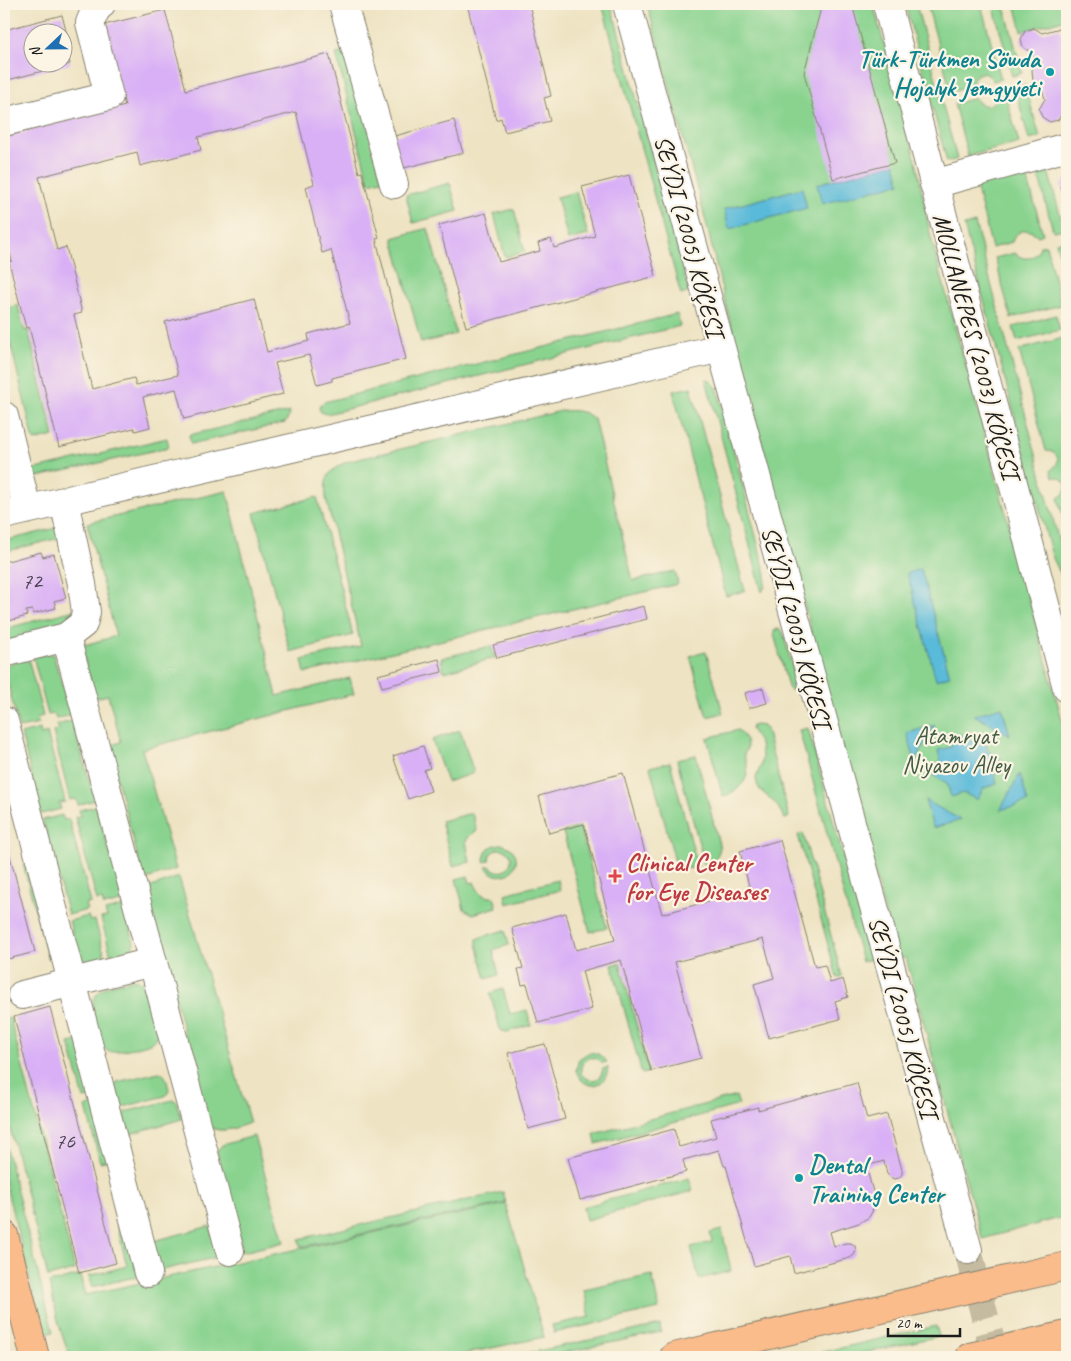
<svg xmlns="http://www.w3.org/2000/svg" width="1071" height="1361" viewBox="0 0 1071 1361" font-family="Caveat,sans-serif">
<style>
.green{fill:#89d38f;stroke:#527856}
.water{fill:#5abad9;stroke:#3b6b7a}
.building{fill:#d9b0f6;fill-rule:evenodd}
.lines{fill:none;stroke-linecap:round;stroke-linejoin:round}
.minor-tunnel{stroke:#c4bba1;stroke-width:28;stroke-dasharray:28 14;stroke-linecap:butt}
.minor-casing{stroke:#85806f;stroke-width:30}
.major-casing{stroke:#85806f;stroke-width:30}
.minor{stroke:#fff;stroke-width:28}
.major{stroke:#fabc8b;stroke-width:28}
.culture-dot{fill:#0f9aa8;stroke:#fcf5e5;stroke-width:2}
.health-dot{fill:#e0444e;stroke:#fcf5e5;stroke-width:2}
.labels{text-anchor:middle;stroke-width:4.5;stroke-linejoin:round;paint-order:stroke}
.number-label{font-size:22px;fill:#4b4152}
.culture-label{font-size:25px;font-weight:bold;fill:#0d838f;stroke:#fcf5e5;text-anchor:end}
.street-label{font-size:25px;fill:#1c1c1c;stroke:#fcf5e5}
.park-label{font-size:25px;fill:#425c44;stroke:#fcf5e5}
.health-label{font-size:25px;font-weight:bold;fill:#be3a42;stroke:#fcf5e5;text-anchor:start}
</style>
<rect width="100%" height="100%" fill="#fcf5e5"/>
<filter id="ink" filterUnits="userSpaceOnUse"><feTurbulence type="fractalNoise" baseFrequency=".02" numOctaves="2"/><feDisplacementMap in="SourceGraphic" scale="10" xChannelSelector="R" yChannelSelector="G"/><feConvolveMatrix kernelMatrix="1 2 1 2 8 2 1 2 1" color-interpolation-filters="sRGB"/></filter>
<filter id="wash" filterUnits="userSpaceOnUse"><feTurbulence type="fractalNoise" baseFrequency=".0096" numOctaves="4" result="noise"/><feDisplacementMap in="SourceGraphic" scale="20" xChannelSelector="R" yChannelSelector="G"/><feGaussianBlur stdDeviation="1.12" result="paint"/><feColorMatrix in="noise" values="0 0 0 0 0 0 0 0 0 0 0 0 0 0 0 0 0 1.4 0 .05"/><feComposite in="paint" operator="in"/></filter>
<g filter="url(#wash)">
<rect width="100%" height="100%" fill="#eee3c2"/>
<path class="green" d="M602,4H611L689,292L681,295Z
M647,4H873L916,161L931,238L1067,738V1216L982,1239L906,958L897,959L723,294L705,218Z
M905,4H916L957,159L947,162Z
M927,4H981L1001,79L993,81C986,68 972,72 972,86L951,92Z
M993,4H1004L1022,73L1012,76Z
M1015,4H1067V19L1022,31Z
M349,51L382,180L369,183L336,54Z
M1025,85L1040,137L1029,140L1015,88Z
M1004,90L1019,143L968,156L954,104L975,98C983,110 996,107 996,93Z
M1047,167L1064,229L1053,231L1037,170Z
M1026,173L1043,234L1038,236C1028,226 1016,230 1012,242L992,248L976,186Z
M450,183L458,211L413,223L406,195Z
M576,192L588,235L568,240L557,197Z
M514,209L525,252L505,257L494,214Z
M975,223L1062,553L1067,565V588L1052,556L964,226Z
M428,228L456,334L421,343L393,238Z
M1067,239V286L1056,242Z
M1046,245L1061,305L1011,318L995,258L1015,253C1024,262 1037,259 1040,246Z
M18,305L24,330H28L54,436L34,441L4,317V309Z
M677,314L680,326L327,414L322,413L319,409L320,405L324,402Z
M1056,315L1060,330L1017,341L1013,327Z
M1067,337V531L1058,498C1071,491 1068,477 1053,477L1051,470C1062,463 1059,451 1046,451L1019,350Z
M706,379C712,380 715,386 718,390L766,575L765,587L762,592Z
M691,387L745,591L726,596L673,391Z
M561,411C573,410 585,410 594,419L633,581L675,571L678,584L305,673L302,660L361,646L326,498C324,477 328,471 346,462Z
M289,412L288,418L285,423L191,444L189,435Z
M167,438L169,447L34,478L32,470Z
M227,491L277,696L350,678L354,694L142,749L176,869L144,880L108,746L121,742L108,695L95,698L81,646L116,636L87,523Z
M317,497L353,635L290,652L254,513Z
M57,528L59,538L4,552V541Z
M74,610L77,623L4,642V629Z
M777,629H780L783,632L797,685V688L794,690H790L788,687L774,634V631Z
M491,646L495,658L444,672L441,658Z
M706,652L723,713L707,717L690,656Z
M53,654L71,715L56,719L54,714L48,715L33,656Z
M28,658L43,716L37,718L39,724L19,728L4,669L5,666Z
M72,721L95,800L78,805L76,799L70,800L53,732L59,730L57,725Z
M756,725L763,726L766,729L789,817L786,819L784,818L780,810L775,803L760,790L757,784L756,778L761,765L762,756L760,744L751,729L752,726Z
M808,728L871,959L862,962L799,730Z
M40,729L41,735L47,733L65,802L59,803L61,809L41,814L21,734Z
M460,730L474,773L447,782L432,740Z
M738,730C743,735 747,740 747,747C747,750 745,752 744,754C744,758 747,762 747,766C750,782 736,791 723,797L707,738Z
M696,755L720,848C718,856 714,863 705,866L677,760Z
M670,762L698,867C688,870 682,868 675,861L650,767Z
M96,806L124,901L104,906L102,900L97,901L75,817L81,816L79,810Z
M472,813L477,831L470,835L466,841L470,862L453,866L441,821Z
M62,815L64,820L69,819L91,903L85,904L87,910L68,915L43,820Z
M580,827L607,928L590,932L563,832Z
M803,833L842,976L837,978L798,835Z
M501,844C517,848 521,861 510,873C500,878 492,876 486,867L490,866C507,885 524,848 497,849L490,854L489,861L484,862C484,851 490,845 501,844Z
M32,862L57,956L48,958L23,864Z
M468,876L470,883L474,882C478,892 483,898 494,897L497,907L473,914L464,909L456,879Z
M179,877L250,1123C237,1127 221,1135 209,1126L146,889Z
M558,880L560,890L507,904L505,894Z
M125,906L134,943C131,955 123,957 112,959L101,918L107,917L105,911Z
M88,916L90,921L95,920L106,961C98,962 88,967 80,961L69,921Z
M505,930L509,945L493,950L499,975L486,979L477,944V939L481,937Z
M620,963L649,1072L642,1074L612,965Z
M136,979L142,982L147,987L158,1032C157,1036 155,1039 152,1042C145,1046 117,1052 109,1052L102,1047L92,1008C95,983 116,984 136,979Z
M503,989L510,1014L527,1010L531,1025L507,1032L502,1031L500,1029L490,993Z
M10,1018L75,1270L48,1277L4,1105V1019Z
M78,1041L93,1097L84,1099L69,1043Z
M588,1053C597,1052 602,1055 607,1062L602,1063C592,1052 579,1059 581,1074C590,1083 601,1082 603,1069L608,1067C607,1090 582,1091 576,1070L579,1059Z
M159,1072C167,1074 167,1082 169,1090L165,1096L123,1107L117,1103L113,1087L117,1082Z
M736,1096L739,1105L596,1144L594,1134Z
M173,1100L176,1101L182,1119L130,1134L126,1131L123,1114L125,1112Z
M95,1104L109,1160L100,1162L86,1107Z
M254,1136L284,1242L243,1252L217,1152L222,1145Z
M4,1140L53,1332L44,1334L4,1179Z
M689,1178L693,1191L586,1220L583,1207Z
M503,1192L506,1203L301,1247L299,1239Z
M506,1204L544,1337L449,1357H72C60,1339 55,1305 49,1283L80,1275L85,1295Z
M125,1224L139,1276L92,1287L89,1276L127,1266L117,1226Z
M210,1226L218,1257L158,1271L150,1242Z
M722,1230L731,1271L699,1279L691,1247L712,1242L710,1233Z
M652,1275L659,1309L554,1333L552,1325L590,1317L584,1290Z
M660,1325L661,1332L544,1357H510Z
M936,1326L939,1336L847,1357H801Z"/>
<path class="water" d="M895,163L900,183L822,204L817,184Z
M802,188L807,208L729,229L724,209Z
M921,569L950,676L936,680L907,573Z
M1002,707L1010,735L974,715Z
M935,725L915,761L907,733Z
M959,734L971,741L984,738L988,751L1001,758L994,771L997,784L984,788L977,800L964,793L951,797L947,783L934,776L941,764L938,750L951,747Z
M1020,774L1028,802L1000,810Z
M925,800L961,820L933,828Z"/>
<g id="blocks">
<path class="building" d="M467,4H529L551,96L544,98L550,121L505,132L501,118L496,120Z
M822,4H852L895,163L833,179L804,73Z
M165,10L186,90L329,54L359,173L362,172L379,238L376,239L406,359L332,378V381L317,385L309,355L275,363L283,394L184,419L176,389L143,397L150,427L135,431L134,428L59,447L29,327L26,328L9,262L12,261L4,229V137L125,106L104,25ZM296,112L314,184L306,187L322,253L331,250L350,323L308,334L309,341L267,352L254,299L165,322L178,375L136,385L134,378L92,389L74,315L82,313L66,247L57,250L39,177L137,152L140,166L201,150L198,137Z
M62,15L70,47L66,48L70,64L4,81V30ZM32,32H62V62H32Z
M1034,28L1042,33L1060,28L1067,55V110L1063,112L1058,120L1050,122L1042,117L1039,109L1045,99L1042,89L1040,88L1033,80L1032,70L1035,62L1032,53L1023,47L1021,39L1025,31Z
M454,120L463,153L400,169L391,137Z
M629,175L656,276L466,327L439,225L486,213L499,262L540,251L538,243L551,239L554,248L595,236L582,187Z
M1067,177V198L1064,195L1061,186Z
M41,552L43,557L54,554L66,598L54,601L56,608L33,614L32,610L26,611L27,616L5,622L4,617V562Z
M644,606L647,619L497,658L493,645Z
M439,659L442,672L382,687L378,675Z
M763,688L767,703L749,708L745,693Z
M423,746L430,768L424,770L431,791L408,799L393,756Z
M623,773L662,914L750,890L740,851L780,840L815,967L825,965L830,983L843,979L848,997L835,1001L840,1019L769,1038L754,984L774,978L763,939L675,962L701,1058L651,1071L621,960L582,971L592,1009L538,1023L527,984L522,985L518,969L523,968L512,928L566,913L576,950L615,940L584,824L549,833L539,796Z
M4,833L35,952L4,960Z
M50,1007L116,1263L79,1273L14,1017Z
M545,1044L565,1119L528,1129L508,1053Z
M857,1083L867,1119L887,1114L902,1170V1174L899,1178L894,1179L890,1177L887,1174L884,1161L866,1166L875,1199L872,1212L869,1217L859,1223L830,1232L834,1246L846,1243H851L855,1246L856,1251L854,1255L850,1258L794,1273L790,1256L754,1266L726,1166H724L719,1150L683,1160L686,1172L580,1200L568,1158L674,1129L679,1147L716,1137L711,1119L758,1107V1110Z"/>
</g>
</g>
<g filter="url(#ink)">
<use href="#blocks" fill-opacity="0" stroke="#85806f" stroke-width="1"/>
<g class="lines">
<path class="minor-tunnel" d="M968,1250L995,1357"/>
<defs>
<path id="minor" d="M343,4L394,184
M627,4L968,1250
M887,4L1067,688
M4,122L109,96L90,23L95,11L101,4
M934,184L1067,147
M4,416L27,509
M64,501L82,584L86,612L83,624L66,637L230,1251
M4,515L721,348
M4,653L66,637
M4,721L148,1273
M22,995L152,962"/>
<path id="major" d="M4,1235L35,1357
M674,1357L1067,1266
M970,1357L1067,1335"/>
</defs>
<use href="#minor" class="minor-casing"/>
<use href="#major" class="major-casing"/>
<use href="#minor" class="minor"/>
<use href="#major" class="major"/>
</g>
</g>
<g class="culture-dot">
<circle cx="1050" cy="72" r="5"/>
<circle cx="799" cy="1178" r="5"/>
</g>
<path class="health-dot" d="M612.5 868.5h5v5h5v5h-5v5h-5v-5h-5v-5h5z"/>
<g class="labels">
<g class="number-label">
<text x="32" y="588">72</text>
<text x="65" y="1148">76</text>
</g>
<g class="culture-label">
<text x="1040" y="67">Türk-Türkmen Söwda<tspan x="1040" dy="29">Hojalyk Jemgyýeti</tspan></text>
<text x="809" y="1173" text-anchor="start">Dental<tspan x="809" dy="29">Training Center</tspan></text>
</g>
<g class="street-label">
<text transform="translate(690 236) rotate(75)" y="9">SEÝDI (2005) KÖÇESI</text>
<text transform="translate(977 346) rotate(75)" y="9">MOLLANEPES (2003) KÖÇESI</text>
<text transform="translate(797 627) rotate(75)" y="9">SEÝDI (2005) KÖÇESI</text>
<text transform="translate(904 1017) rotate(75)" y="9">SEÝDI (2005) KÖÇESI</text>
</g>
<g class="park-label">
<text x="956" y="744">Atamryat<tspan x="956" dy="29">Niyazov Alley</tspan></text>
</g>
<g class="health-label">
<text x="626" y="871">Clinical Center<tspan x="626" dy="29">for Eye Diseases</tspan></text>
</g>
</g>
<rect width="1071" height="1361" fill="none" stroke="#fcf5e5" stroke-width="20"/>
<g transform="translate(48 48) rotate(248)"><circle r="24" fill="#fcf5e5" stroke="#a29e95"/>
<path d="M0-4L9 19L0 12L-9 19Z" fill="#1f6fb2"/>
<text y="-8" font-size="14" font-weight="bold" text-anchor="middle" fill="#1c1c1c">N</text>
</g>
<path d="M888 1328v8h72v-8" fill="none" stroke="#1c1c1c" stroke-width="2.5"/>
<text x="896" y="1328" font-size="15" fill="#1c1c1c" stroke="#fcf5e5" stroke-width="4" paint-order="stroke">20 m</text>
</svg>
